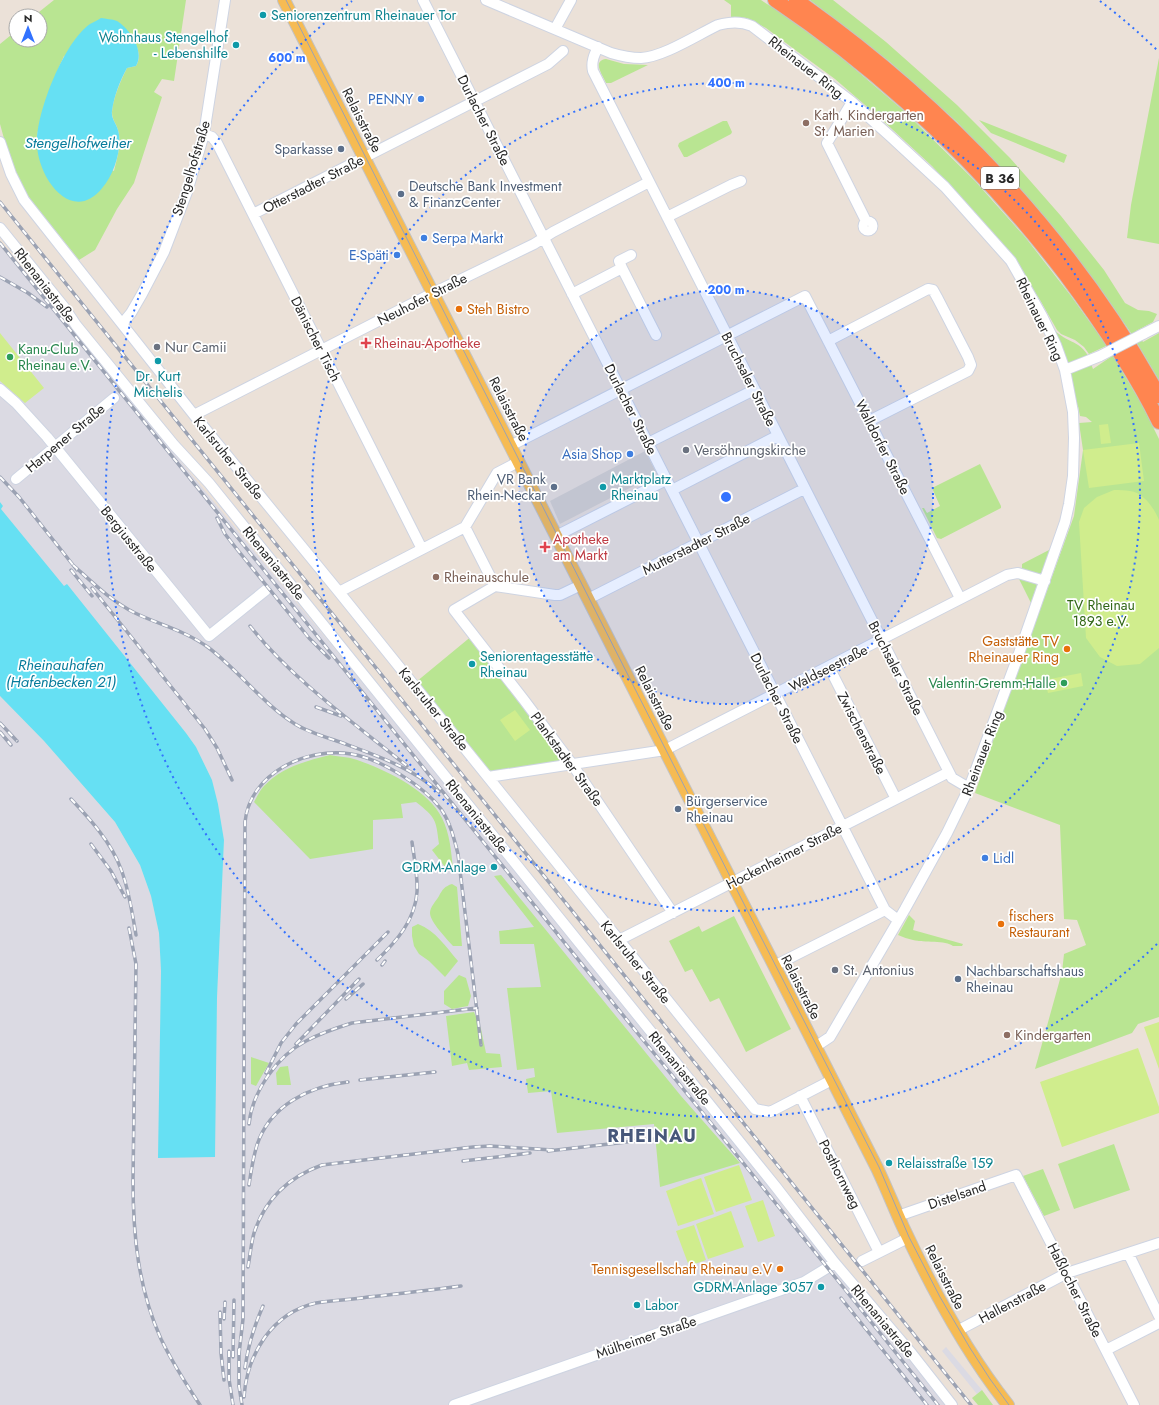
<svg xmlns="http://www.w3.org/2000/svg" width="1159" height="1405" viewBox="0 0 1159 1405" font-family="Jost,sans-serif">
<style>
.industrial{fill:#dbdae3}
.green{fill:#b9e592;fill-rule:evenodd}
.pitch{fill:#d0ed8d}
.plaza{fill:#d7d1cb}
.water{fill:#66e0f3}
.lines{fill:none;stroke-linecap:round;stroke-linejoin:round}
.minor-casing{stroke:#ced4e2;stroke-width:12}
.major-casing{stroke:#c3c3c3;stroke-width:14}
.highway-casing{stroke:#c3c3c3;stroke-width:16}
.minor{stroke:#fff;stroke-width:10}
.major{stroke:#f6bb53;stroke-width:12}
.highway{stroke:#ff8550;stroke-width:14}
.tram{stroke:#9ba2b3;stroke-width:1}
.rail-casing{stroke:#9ba2b3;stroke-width:3.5}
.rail{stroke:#fff;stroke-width:2;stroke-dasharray:6;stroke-linecap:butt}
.minor-bridge-casing{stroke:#ced4e2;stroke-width:12;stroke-linecap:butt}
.minor-bridge{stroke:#fff;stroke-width:10}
.ring{fill:none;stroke:#3272ff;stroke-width:2;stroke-dasharray:2 4}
.culture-dot{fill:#0f9aa8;stroke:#fff;stroke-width:1.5}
.shop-dot{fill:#3f7fe0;stroke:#fff;stroke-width:1.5}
.education-dot{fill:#8d6e63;stroke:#fff;stroke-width:1.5}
.service-dot{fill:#5c6f8a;stroke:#fff;stroke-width:1.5}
.food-dot{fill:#e8710a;stroke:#fff;stroke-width:1.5}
.health-dot{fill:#e0444e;stroke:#fff;stroke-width:1.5}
.worship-dot{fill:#6b7280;stroke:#fff;stroke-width:1.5}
.leisure-dot{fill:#2e9e5b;stroke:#fff;stroke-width:1.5}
.labels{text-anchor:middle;stroke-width:3.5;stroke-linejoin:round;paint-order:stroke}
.shield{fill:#fff;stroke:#686868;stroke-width:1}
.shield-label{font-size:13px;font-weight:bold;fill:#282828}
.culture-label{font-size:14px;fill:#0d838f;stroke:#fff;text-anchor:start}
.street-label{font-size:14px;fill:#282828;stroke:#fff}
.shop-label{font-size:14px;fill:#366cbe;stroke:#fff;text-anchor:end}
.education-label{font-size:14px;fill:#785e54;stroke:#fff;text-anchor:start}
.service-label{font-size:14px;fill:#4e5e75;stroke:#fff;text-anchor:start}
.food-label{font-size:14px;fill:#c56008;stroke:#fff;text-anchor:start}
.health-label{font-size:14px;fill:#be3a42;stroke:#fff;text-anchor:start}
.worship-label{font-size:14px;fill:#5b616d;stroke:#fff;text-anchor:start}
.leisure-label{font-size:14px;fill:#27864d;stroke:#fff;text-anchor:start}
.park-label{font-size:14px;fill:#316716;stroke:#fff}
.water-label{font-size:15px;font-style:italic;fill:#087c9c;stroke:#fff}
.district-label{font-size:18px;font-weight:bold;letter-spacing:1px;fill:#47577a;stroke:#fff}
.centre{fill:#3272ff;stroke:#fff;stroke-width:2}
.ring-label{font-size:12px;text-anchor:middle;font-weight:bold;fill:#3272ff;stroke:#fff;stroke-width:3.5;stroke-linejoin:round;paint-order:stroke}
</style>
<rect width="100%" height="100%" fill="#ebe1d8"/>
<path class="industrial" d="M0,246L81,340L447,786L763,1177L789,1215L837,1271L946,1405H0V696L44,741L115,822L140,865L151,896L159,933L161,971L159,1158L217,998L224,840L218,804L212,780L196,747L186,733L67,585L64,587L1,509L3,506L0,502Z
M946,1347L982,1390L977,1394L942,1351Z"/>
<path class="green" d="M54,0H186L174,81L162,79L154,92L162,97L134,183L117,209L95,250L79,260L27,195L15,172L8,153L0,124V44L16,31V40H40V16H34ZM133,38C137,47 142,56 136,66L127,68C121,80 113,98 112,112C112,120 116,123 118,130C122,143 117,158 114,171L36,140C42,110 51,84 64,56Z
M724,0H761L790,19L836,53L904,111L975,181L1025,237L1071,296L1107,346L1141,403L1159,439V1017L1138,1024L1132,1033L1035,1069L1062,972L1064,954L1086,945L1077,920L1064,919L1060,825L975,793L1005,706L1074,516L1083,450L1079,423L1092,422L1086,417L1080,416L1078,406L1074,402L1070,373L1091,364L1093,369L1112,356L1106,346L1089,354L1084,347L1075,340L1061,334L1057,330L1040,300L1015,262L979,217L932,166L880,118L835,79L798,52L766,28L747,18L731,17V5Z
M810,0H833L886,42L957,105L1010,158L1061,216L1104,270L1125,303L1138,310L1149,311L1157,314L1153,322L1136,331L1143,342L1159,333V380L1131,333L1100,288L1037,208L957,122L890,62Z
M1159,58V244L1127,238L1131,205Z
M606,59L624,64L648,65L611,83H606C602,74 592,61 606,59Z
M979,120L1067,155L1064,163L991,133Z
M723,121H727L732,132L731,134L687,157H684L678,146L679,143Z
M1048,318C1051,324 1054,331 1059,334C1072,344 1079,341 1089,357L1069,364L1066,362Z
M980,464L1001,506V508L941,539L937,538L922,508H924L927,513L940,506L932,488Z
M1049,550V552L1042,573L1039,574L1022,570V564Z
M1018,577L1033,581L1037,585L1031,603Z
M473,635L572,764L490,774L416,682Z
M330,755C340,757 351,757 360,761C388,771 429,791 442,818C450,834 451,851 453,869L445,867L432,850L439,844C436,819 436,818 416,802L401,804L403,818L373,820V849L310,859L254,802C257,797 260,790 264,786C282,767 306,761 330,755Z
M501,875L681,1096L740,1163L660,1187L654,1124L557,1133L551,1091L528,1093L526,1079L535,1077L534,1068L517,1070L507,988L541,987L534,944H500L499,931L534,927L494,876Z
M452,884L457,887L462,946H453C447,939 430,922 430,913C430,907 436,901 439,896C442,890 445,886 452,884Z
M909,915L915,921L913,930L963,944L962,946H953C946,940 924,943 913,940C908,939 903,937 898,935Z
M734,916L791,1029L746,1052L719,998L710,1002L692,969L685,972L669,941L699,926L702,932Z
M418,924C436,931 446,947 458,961L445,977L429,961L419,954L414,946L412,936V927Z
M459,975L466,978L471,996L468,1006L452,1009L444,1004V991Z
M474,1012L481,1029L486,1053L500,1054L502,1067L469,1070L467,1063L452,1066L446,1016Z
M251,1057L269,1063L256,1086L251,1084Z
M288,1066L291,1085H277L276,1073L280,1067Z
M1114,1144L1130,1190L1074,1209L1058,1164Z
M1043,1169L1060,1210L1044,1216L1023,1176Z
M982,1390L993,1405H978L972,1398Z"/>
<path class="pitch" d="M0,333L44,388L25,403L0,381Z
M1108,424L1111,443L1101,444L1099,425Z
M1139,443L1144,481L1089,488L1083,450Z
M1114,490C1119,490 1125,490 1130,491C1144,493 1154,508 1159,520V648L1140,664L1117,666L1100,657L1086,638L1079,522L1084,508L1097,497Z
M1081,673L1083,686L1048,693L1045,680Z
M515,710L530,730L515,741L500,720Z
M1159,1022V1069L1144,1027Z
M1138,1048L1159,1107V1113L1062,1147L1040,1082Z
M739,1165L752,1200L716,1212L704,1177Z
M701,1178L714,1214L678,1226L666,1191Z
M763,1200L775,1236L758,1242L745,1206Z
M731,1211L744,1247L708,1259L696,1224Z
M694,1225L706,1260L689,1266L676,1231Z"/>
<path class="plaza" d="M645,451L657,474L560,524L550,501Z"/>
<path class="water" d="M101,18C106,19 112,19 117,21C130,29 145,51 136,66L127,68C120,81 114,96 112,111C111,119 116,123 118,130C123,147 114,174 103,187C71,228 35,174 37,140C38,109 64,42 90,24C94,22 98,20 101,18Z
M0,502L3,506L1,509L64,586L67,584L186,733L196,747L212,780L218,804L224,840L217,998L215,1157L158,1158L161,971L159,933L151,896L140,865L115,822L44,741L0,696Z"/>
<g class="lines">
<defs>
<path id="minor" d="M423,0L885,910L898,920
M486,0L611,53C621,56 630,58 641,58C663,57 697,35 718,25C730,22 740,21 752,26L852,102L891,137L945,187L1011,261L1042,316L1056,345L1065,370L1073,412L1074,438L1073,476L1069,504L1065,522L1017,659L969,788L947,833L905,909L830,1037L815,1047
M555,29L571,0
M598,47C594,55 591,62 593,71L952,778L969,788
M852,102L827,143L866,221
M204,134L212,137L217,143L422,549
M0,142L11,174L24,200L194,415L339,592L755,1109L770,1112L832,1080
M253,214L548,64L563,51
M667,217L731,185L741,181
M863.5 226a4.5 4.5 0 1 1 9 0a4.5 4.5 0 1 1-9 0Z
M0,228L64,307L76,325L151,417L174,445L209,483L776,1187L834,1262L912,1354L952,1405
M622,268L656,335
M572,294L622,268L619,261L631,255
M122,324L131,313L142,294L164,252L187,192L204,134L225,0
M1143,334L1159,326
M828,341L928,289L933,290L938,299L968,357L971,365L968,371L869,421
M1065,370L1100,356
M0,389L16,403L47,437L209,636L266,590
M194,415L431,294L534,244L553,232L649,182
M648,443L754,390
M510,446L805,296L960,598
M16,479L114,398
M672,490L777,436
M465,527L495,586
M556,536L666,480
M581,585L560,595H555L495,586L454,610L524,700L572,764L673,913
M339,592L465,527L497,473L518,462
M588,599L804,489
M829,667L896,799
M488,777L665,750L1007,575L1018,573L1045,581
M619,940L949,772
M774,966L885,910
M800,1096L879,1252
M898,1216L1016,1175L1134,1405
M1128,1253L1159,1316
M862,1261L908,1238
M957,1331L1067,1273L1159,1243
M1106,1350L1159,1323
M454,1405L804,1282L827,1268L834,1262"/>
<path id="major" d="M284,0L877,1168C886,1187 894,1207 903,1227C932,1289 965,1351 1008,1405"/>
<path id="highway" d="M775,0C886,75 984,168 1065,274C1100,321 1134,370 1159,422
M796,0C943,103 1072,238 1159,396"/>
</defs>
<use href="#minor" class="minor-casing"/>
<use href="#major" class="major-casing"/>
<use href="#highway" class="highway-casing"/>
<use href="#minor" class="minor"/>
<use href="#major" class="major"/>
<use href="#highway" class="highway"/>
<path class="tram" d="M286,0L743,902L879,1167L909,1237L940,1297L970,1348L990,1379L1009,1405"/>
<defs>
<path id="rail" d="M0,202L971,1405
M0,243L635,1030C737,1154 837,1280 938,1405
M0,277L28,293L47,307
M0,477L19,497L77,570
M217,518L225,534L236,548L309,638L329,658
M73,565C93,583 111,601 135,613C160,625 186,631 209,648C239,671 263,704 295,724C308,732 325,737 340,742C375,755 411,767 439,792
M71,570L92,596
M92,588L205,729L217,748L232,780
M250,626C294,681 353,722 407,766
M316,707L341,716
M0,723L17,741
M0,732L11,745
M71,799C90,819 111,842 121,869C129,890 132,912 136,935
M91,844L111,871L125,897
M129,928L136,964L133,1180C133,1235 138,1288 161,1339C172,1362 186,1384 200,1405
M377,960C397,941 415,920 417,892C418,875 414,858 412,842
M382,965L385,961
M346,999L363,984
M296,1044L359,979
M266,1073L281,1043L296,1024L388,932
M360,1080L435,1072
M249,1124C252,1092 277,1056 306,1041C321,1033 336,1028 352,1023L477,1008
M548,1151L653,1139
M463,1161L530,1153
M249,1185C251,1171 253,1158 257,1145C270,1105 310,1086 348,1082
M248,1267C250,1256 251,1244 254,1233C265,1199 289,1177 322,1165L473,1147L490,1146L553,1150
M841,1298L927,1405
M220,1312L221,1353L224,1380
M224,1319L225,1302
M239,1349V1386L242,1405
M229,1351V1379L233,1405
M239,1354L243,1319L245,822C250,773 306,747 351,754C379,758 424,786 441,809C450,822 454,838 458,854L481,1045
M233,1357L234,1300
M245,1368C248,1346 254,1326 263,1306
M244,1397C247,1354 272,1313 316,1303C333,1300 351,1300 368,1297C399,1294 430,1290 461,1286"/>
</defs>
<use href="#rail" class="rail-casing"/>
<use href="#rail" class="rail"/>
<defs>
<path id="minor-bridge" d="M1100,356L1143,334"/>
</defs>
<use href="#minor-bridge" class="minor-bridge-casing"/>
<use href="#minor-bridge" class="minor-bridge"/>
</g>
<circle cx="726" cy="497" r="207" fill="#3272ff" fill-opacity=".12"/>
<g class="ring">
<circle cx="726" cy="497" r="207"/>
<circle cx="726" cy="497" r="414"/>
<path d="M1157 944A621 621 0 1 1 352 1M1100 1A621 621 0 0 1 1157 50"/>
</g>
<g class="culture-dot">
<circle cx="263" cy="15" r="4"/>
<circle cx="236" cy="45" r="4"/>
<circle cx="158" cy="361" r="4"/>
<circle cx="603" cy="487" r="4"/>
<circle cx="472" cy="664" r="4"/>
<circle cx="494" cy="867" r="4"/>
<circle cx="889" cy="1163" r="4"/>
<circle cx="821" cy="1287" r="4"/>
<circle cx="637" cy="1305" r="4"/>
</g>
<g class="shop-dot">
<circle cx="421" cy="99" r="4"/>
<circle cx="424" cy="238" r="4"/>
<circle cx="397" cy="255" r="4"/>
<circle cx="630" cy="454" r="4"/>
<circle cx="985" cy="858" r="4"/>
</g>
<g class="education-dot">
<circle cx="806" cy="123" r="4"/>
<circle cx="436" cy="577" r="4"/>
<circle cx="1007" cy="1035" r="4"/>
</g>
<g class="service-dot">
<circle cx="341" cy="149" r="4"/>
<circle cx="401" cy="194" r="4"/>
<circle cx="554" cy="487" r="4"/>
<circle cx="678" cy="809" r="4"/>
<circle cx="958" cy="979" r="4"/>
</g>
<g class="food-dot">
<circle cx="459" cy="309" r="4"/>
<circle cx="1067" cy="649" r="4"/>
<circle cx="1001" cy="924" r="4"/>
<circle cx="780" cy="1269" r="4"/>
</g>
<g class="health-dot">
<path d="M364 337h4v4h4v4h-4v4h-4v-4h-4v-4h4z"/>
<path d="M543 541h4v4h4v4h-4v4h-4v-4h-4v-4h4z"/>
</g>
<g class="worship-dot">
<circle cx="157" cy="347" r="4"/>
<circle cx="686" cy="450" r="4"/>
<circle cx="835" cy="970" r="4"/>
</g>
<g class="leisure-dot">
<circle cx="10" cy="357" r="4"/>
<circle cx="1064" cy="683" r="4"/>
</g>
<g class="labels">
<rect class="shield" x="981" y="167" width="38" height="22" rx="3"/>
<g class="shield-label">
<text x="1000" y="183">B 36</text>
</g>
<g class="culture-label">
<text x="271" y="20">Seniorenzentrum Rheinauer Tor</text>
<text x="228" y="42" text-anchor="end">Wohnhaus Stengelhof<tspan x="228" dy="16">- Lebenshilfe</tspan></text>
<text x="158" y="381" text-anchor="middle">Dr. Kurt<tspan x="158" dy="16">Michelis</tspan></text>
<text x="611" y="484">Marktplatz<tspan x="611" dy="16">Rheinau</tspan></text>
<text x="480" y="661">Seniorentagesstätte<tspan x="480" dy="16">Rheinau</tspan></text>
<text x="486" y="872" text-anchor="end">GDRM-Anlage</text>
<text x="897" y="1168">Relaisstraße 159</text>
<text x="813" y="1292" text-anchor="end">GDRM-Anlage 3057</text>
<text x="645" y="1310">Labor</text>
</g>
<g class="street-label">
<text transform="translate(806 67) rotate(38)" y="5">Rheinauer Ring</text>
<text transform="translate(362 120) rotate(63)" y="5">Relaisstraße</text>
<text transform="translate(484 120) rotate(63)" y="5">Durlacher Straße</text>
<text transform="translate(191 168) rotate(-73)" y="5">Stengelhofstraße</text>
<text transform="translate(313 184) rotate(-27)" y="5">Otterstadter Straße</text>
<text transform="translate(45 285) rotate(52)" y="5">Rhenaniastraße</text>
<text transform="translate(422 299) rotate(-27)" y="5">Neuhofer Straße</text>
<text transform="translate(1040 319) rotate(64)" y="5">Rheinauer Ring</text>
<text transform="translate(316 339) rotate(63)" y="5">Dänischer Tisch</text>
<text transform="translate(749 379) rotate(63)" y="5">Bruchsaler Straße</text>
<text transform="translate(509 409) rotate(63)" y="5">Relaisstraße</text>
<text transform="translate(631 409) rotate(63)" y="5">Durlacher Straße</text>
<text transform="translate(65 438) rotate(-40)" y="5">Harpener Straße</text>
<text transform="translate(883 447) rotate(63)" y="5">Walldorfer Straße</text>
<text transform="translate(229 458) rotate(51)" y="5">Karlsruher Straße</text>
<text transform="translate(129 539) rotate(51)" y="5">Bergiusstraße</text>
<text transform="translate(696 544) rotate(-27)" y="5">Mutterstadter Straße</text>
<text transform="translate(274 563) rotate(51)" y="5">Rhenaniastraße</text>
<text transform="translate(828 668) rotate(-27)" y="5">Waldseestraße</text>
<text transform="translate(896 668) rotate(63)" y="5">Bruchsaler Straße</text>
<text transform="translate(655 698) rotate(63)" y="5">Relaisstraße</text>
<text transform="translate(777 698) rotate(63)" y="5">Durlacher Straße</text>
<text transform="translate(434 709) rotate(51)" y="5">Karlsruher Straße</text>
<text transform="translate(862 733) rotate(63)" y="5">Zwischenstraße</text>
<text transform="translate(982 753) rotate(-69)" y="5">Rheinauer Ring</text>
<text transform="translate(567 759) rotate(54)" y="5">Plankstadter Straße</text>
<text transform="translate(477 816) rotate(51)" y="5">Rhenaniastraße</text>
<text transform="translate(784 856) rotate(-27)" y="5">Hockenheimer Straße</text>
<text transform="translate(636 962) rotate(51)" y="5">Karlsruher Straße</text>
<text transform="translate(801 987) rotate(63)" y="5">Relaisstraße</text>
<text transform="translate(680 1068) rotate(51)" y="5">Rhenaniastraße</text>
<text transform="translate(840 1174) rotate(63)" y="5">Posthornweg</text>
<text transform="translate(957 1195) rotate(-19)" y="5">Distelsand</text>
<text transform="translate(945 1277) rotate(63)" y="5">Relaisstraße</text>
<text transform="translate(1075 1290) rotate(63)" y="5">Haßlocher Straße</text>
<text transform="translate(1012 1302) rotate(-28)" y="5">Hallenstraße</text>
<text transform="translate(883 1321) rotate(50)" y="5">Rhenaniastraße</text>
<text transform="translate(646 1337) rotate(-19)" y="5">Mülheimer Straße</text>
</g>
<g class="shop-label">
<text x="413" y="104">PENNY</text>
<text x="432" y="243" text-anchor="start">Serpa Markt</text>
<text x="389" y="260">E-Späti</text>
<text x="622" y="459">Asia Shop</text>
<text x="993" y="863" text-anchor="start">Lidl</text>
</g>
<g class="education-label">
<text x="814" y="120">Kath. Kindergarten<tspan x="814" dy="16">St. Marien</tspan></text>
<text x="444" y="582">Rheinauschule</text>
<text x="1015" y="1040">Kindergarten</text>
</g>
<g class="service-label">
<text x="333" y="154" text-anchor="end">Sparkasse</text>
<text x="409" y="191">Deutsche Bank Investment<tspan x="409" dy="16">&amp; FinanzCenter</tspan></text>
<text x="546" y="484" text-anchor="end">VR Bank<tspan x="546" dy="16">Rhein-Neckar</tspan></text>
<text x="686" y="806">Bürgerservice<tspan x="686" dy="16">Rheinau</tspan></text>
<text x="966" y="976">Nachbarschaftshaus<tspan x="966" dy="16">Rheinau</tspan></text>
</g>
<g class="food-label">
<text x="467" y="314">Steh Bistro</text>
<text x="1059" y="646" text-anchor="end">Gaststätte TV<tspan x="1059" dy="16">Rheinauer Ring</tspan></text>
<text x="1009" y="921">fischers<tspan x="1009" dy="16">Restaurant</tspan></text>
<text x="772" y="1274" text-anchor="end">Tennisgesellschaft Rheinau e.V</text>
</g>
<g class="health-label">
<text x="374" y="348">Rheinau-Apotheke</text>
<text x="553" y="544">Apotheke<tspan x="553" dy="16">am Markt</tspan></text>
</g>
<g class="worship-label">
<text x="165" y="352">Nur Camii</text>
<text x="694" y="455">Versöhnungskirche</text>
<text x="843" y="975">St. Antonius</text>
</g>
<g class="leisure-label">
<text x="18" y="354">Kanu-Club<tspan x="18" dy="16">Rheinau e.V.</tspan></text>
<text x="1056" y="688" text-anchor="end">Valentin-Gremm-Halle</text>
</g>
<g class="park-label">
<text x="1101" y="610">TV Rheinau<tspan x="1101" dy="16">1893 e.V.</tspan></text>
</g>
<g class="water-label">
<text x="78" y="148">Stengelhofweiher</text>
<text x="61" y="670">Rheinauhafen<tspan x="61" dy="17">(Hafenbecken 21)</tspan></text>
</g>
<g class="district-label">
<text x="652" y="1142">RHEINAU</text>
</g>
</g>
<circle cx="726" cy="497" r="6" class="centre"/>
<g class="ring-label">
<text x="287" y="62">600 m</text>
<text x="726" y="87">400 m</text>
<text x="726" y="294">200 m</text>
</g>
<g transform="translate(28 28)"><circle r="19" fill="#ffffff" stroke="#a9a9a9"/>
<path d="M0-3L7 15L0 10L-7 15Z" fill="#3272ff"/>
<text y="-6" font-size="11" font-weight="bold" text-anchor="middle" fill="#282828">N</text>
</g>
</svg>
